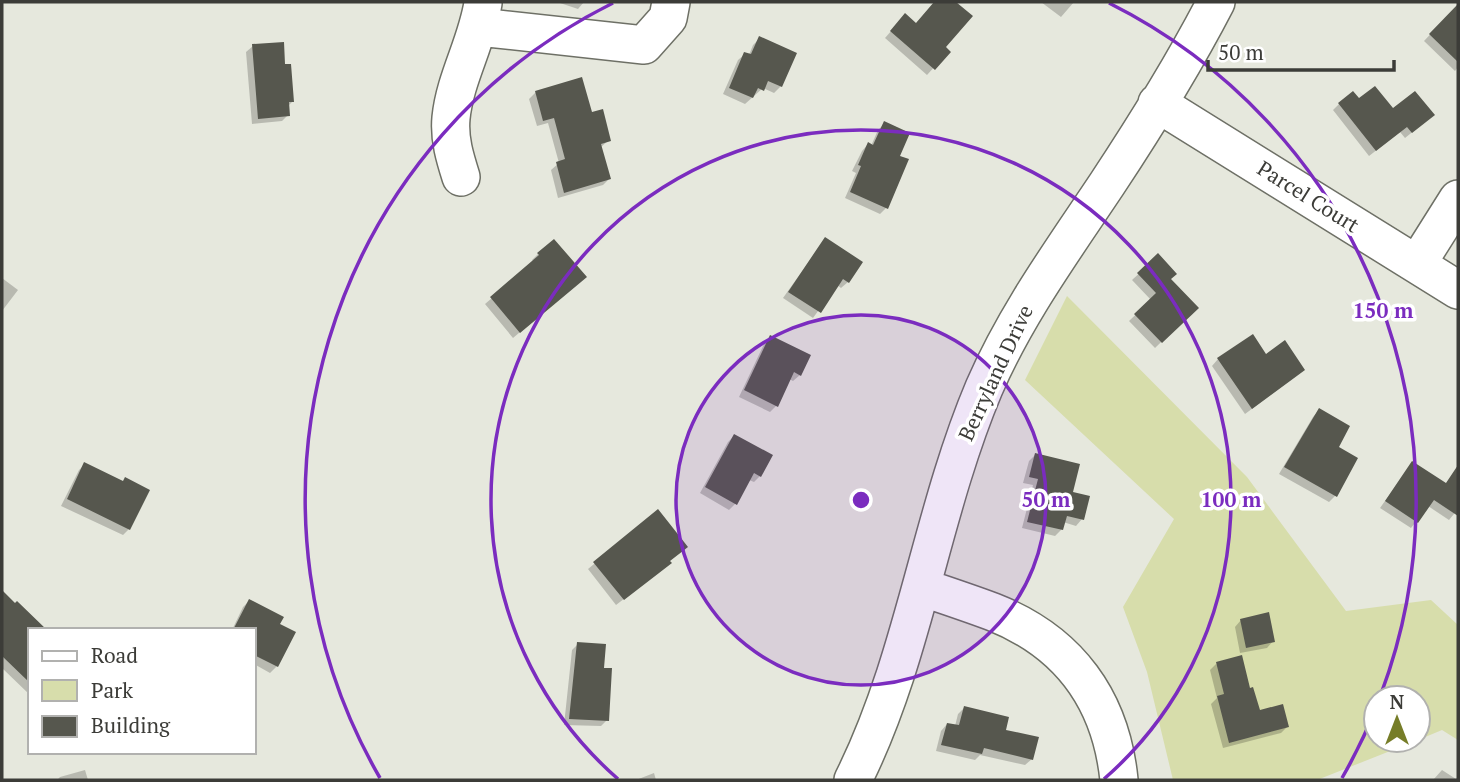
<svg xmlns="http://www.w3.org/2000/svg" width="1460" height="782" viewBox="0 0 1460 782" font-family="'PT Serif',serif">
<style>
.green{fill:#d7ddab}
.shadow{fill:#0003}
.building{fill:#56574e}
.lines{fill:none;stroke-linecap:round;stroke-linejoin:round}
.minor-casing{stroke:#6e7066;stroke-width:40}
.minor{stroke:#fff;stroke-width:37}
.ring{fill:none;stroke:#7b2cbf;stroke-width:3.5}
.labels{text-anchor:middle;stroke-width:7;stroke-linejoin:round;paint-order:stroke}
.street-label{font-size:21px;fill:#3c3c38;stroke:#fff}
.centre{fill:#7b2cbf;stroke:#fff;stroke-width:3.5}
.ring-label{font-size:21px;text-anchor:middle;font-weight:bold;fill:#7b2cbf;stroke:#fff;stroke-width:7;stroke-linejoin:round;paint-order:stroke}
</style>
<rect width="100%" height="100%" fill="#e6e8dd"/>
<path class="green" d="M1067,296L1247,477L1346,611L1431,600L1458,625V740L1442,730L1418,740V698H1376V740H1418L1317,780H1173L1147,672L1123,607L1174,519L1025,380Z"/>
<path class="shadow" d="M557,2H584L578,9Z
M935,2H954L971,16L943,48L948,52L927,75L885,38L899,22L915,25Z
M1041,2H1074L1061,17Z
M1458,5V67L1455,71L1424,41Z
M760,38L781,86L774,93L763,88L745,104L723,94L738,60L745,54L749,55L753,45Z
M253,46L284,66L293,101L288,106V115L282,121L252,124L246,52Z
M536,92L591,115L609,140L601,147L609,179L603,185L558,198L551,170L559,163L548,123L537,126L529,99Z
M1359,101L1393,110L1426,121L1405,138L1400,132L1369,156L1333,110L1339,104Z
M884,124L898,156L886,208L880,214L845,198L856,173L852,171L862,151L868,144L871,146L878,130Z
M825,239L848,282L841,288L837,285L813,318L783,298Z
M538,254L578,283L513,338L485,304L534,262L532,260Z
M1158,256L1169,279L1196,308L1155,348L1129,321L1151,300L1132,280Z
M2,278L18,290L2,311Z
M771,337L800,375L793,381L789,379L776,406L770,412L739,397L764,344Z
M1265,356L1296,376L1245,414L1212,366L1218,359Z
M1319,410L1336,448L1335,496L1329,502L1279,474L1313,417Z
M734,436L760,476L754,482L749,480L735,504L729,510L700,493L728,442Z
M1035,455L1071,493L1082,519L1076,526L1063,522L1062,529L1055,536L1022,528L1033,485L1023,483L1029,461Z
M1412,463L1445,485L1451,478L1458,483V509L1449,520L1428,506L1411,528L1380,508Z
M85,464L122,482L129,529L123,535L61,506L79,470Z
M657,512L663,569L616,605L588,569Z
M2,593L15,605L30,630V695L2,668Z
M249,601L278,625L294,633L277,666L270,673L254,664V630H232L243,607Z
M1241,620L1273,641L1267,648L1240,653L1235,627Z
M578,644L602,670L607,720L601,726L564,725L572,650Z
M1216,664L1249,690L1258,712L1287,727L1281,733L1223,748L1211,704L1217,698L1210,670Z
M964,708L1004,731L1032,759L1025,765L980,755L975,760L936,751L941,731L947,724L955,726L958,714Z
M85,770L88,780H57L60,777Z
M1442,770L1456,779L1458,776V780H1433Z
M654,773L656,780H636Z"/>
<path class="building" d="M934,2H956L973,16L946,47L951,52L935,70L890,31L905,13L916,23Z
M1458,4V62L1429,34Z
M759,36L797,53L782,87L768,81L764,91L758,88L753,98L729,88L744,52L751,54Z
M284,42L285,64H291L294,102H289L290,116L258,119L252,44Z
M582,77L592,112L603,109L611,141L601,144L611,179L564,193L556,162L565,159L554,118L543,121L535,91Z
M1375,86L1393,108L1415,91L1435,115L1412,133L1407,127L1376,151L1338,103L1353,91L1359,98Z
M884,121L910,133L900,156L909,159L888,209L850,192L861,166L858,165L868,142L873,145Z
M825,237L863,262L849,283L843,279L821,313L788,292Z
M554,239L587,277L520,333L490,297L539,255L537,253Z
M1158,253L1177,274L1171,279L1199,308L1162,343L1134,314L1156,293L1137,273Z
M1253,334L1266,354L1285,340L1305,370L1252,409L1217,358Z
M770,335L811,355L801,376L794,372L778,407L744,390Z
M1319,408L1350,426L1339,447L1358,458L1337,497L1284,467Z
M734,434L773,455L761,477L754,473L737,505L705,487Z
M1035,453L1080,464L1073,492L1090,496L1084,520L1067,516L1063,530L1027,522L1038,479L1029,477Z
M1412,461L1446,483L1458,465V516L1434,500L1418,523L1385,501Z
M84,462L123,481L125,477L150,490L130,530L67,499Z
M658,509L688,547L670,561L672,563L624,600L593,562Z
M2,590L15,603L17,601L47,630H30V683L2,656Z
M249,599L284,617L280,624L296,632L278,667L254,655V630H233Z
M1269,612L1275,642L1246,648L1240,619Z
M577,642L606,644L604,668H612L609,721L569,719Z
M1242,655L1250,688L1253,687L1260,710L1283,704L1289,727L1229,743L1217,696L1224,694L1216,662Z
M964,706L1009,717L1006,730L1039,737L1033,760L984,748L982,754L941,745L947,723L959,725Z"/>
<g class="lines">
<defs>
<path id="minor" d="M479,27L644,45L668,18L671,2
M1157,103L1458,290
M461,177C455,158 449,139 451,118C455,78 477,43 483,3
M1417,264L1458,199
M921,587C945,595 969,603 993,612C1069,642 1111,700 1119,780
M853,780C915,656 930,516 984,388C1016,314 1063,250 1107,184C1146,125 1184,64 1216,2"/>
</defs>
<use href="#minor" class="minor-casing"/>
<use href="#minor" class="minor"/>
</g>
<circle cx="861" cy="500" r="185" fill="#7b2cbf" fill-opacity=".12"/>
<g class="ring">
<circle cx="861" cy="500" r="185"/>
<path d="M618 779A370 370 0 1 1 1104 779"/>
<path d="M1376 708A555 555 0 0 1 1342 778M380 778A555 555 0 0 1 613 3M1109 3A555 555 0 0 1 1381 694"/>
</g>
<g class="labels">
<g class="street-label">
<text transform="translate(1308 197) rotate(32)" y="7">Parcel Court</text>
<text transform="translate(996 373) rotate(-65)" y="7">Berryland Drive</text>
</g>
</g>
<circle cx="861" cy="500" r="10" class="centre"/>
<g class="ring-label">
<text x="1383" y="318">150 m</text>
<text x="1046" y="507">50 m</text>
<text x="1231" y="507">100 m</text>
</g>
<rect width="1460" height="782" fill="none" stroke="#3c3c38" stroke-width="7"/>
<rect x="28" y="628" width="228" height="126" fill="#ffffff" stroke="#b1b1af" stroke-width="2"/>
<rect x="42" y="651" width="35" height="10" fill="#ffffff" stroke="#b1b1af" stroke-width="2"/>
<text x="91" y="663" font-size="21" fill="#3c3c38">Road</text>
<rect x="42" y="680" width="35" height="21" fill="#d7ddab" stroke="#b1b1af" stroke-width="2"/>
<text x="91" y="698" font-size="21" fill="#3c3c38">Park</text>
<rect x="42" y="716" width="35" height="21" fill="#56574e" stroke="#b1b1af" stroke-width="2"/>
<text x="91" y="733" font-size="21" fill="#3c3c38">Building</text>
<g transform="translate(1397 719)"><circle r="33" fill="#ffffff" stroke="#b1b1af" stroke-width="2"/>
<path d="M0-5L12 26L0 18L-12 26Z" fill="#767d28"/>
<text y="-10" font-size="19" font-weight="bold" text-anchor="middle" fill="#3c3c38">N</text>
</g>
<path d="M1208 60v10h186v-10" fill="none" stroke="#3c3c38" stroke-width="3.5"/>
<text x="1218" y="60" font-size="21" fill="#3c3c38" stroke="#ffffff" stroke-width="5" paint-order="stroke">50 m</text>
</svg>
